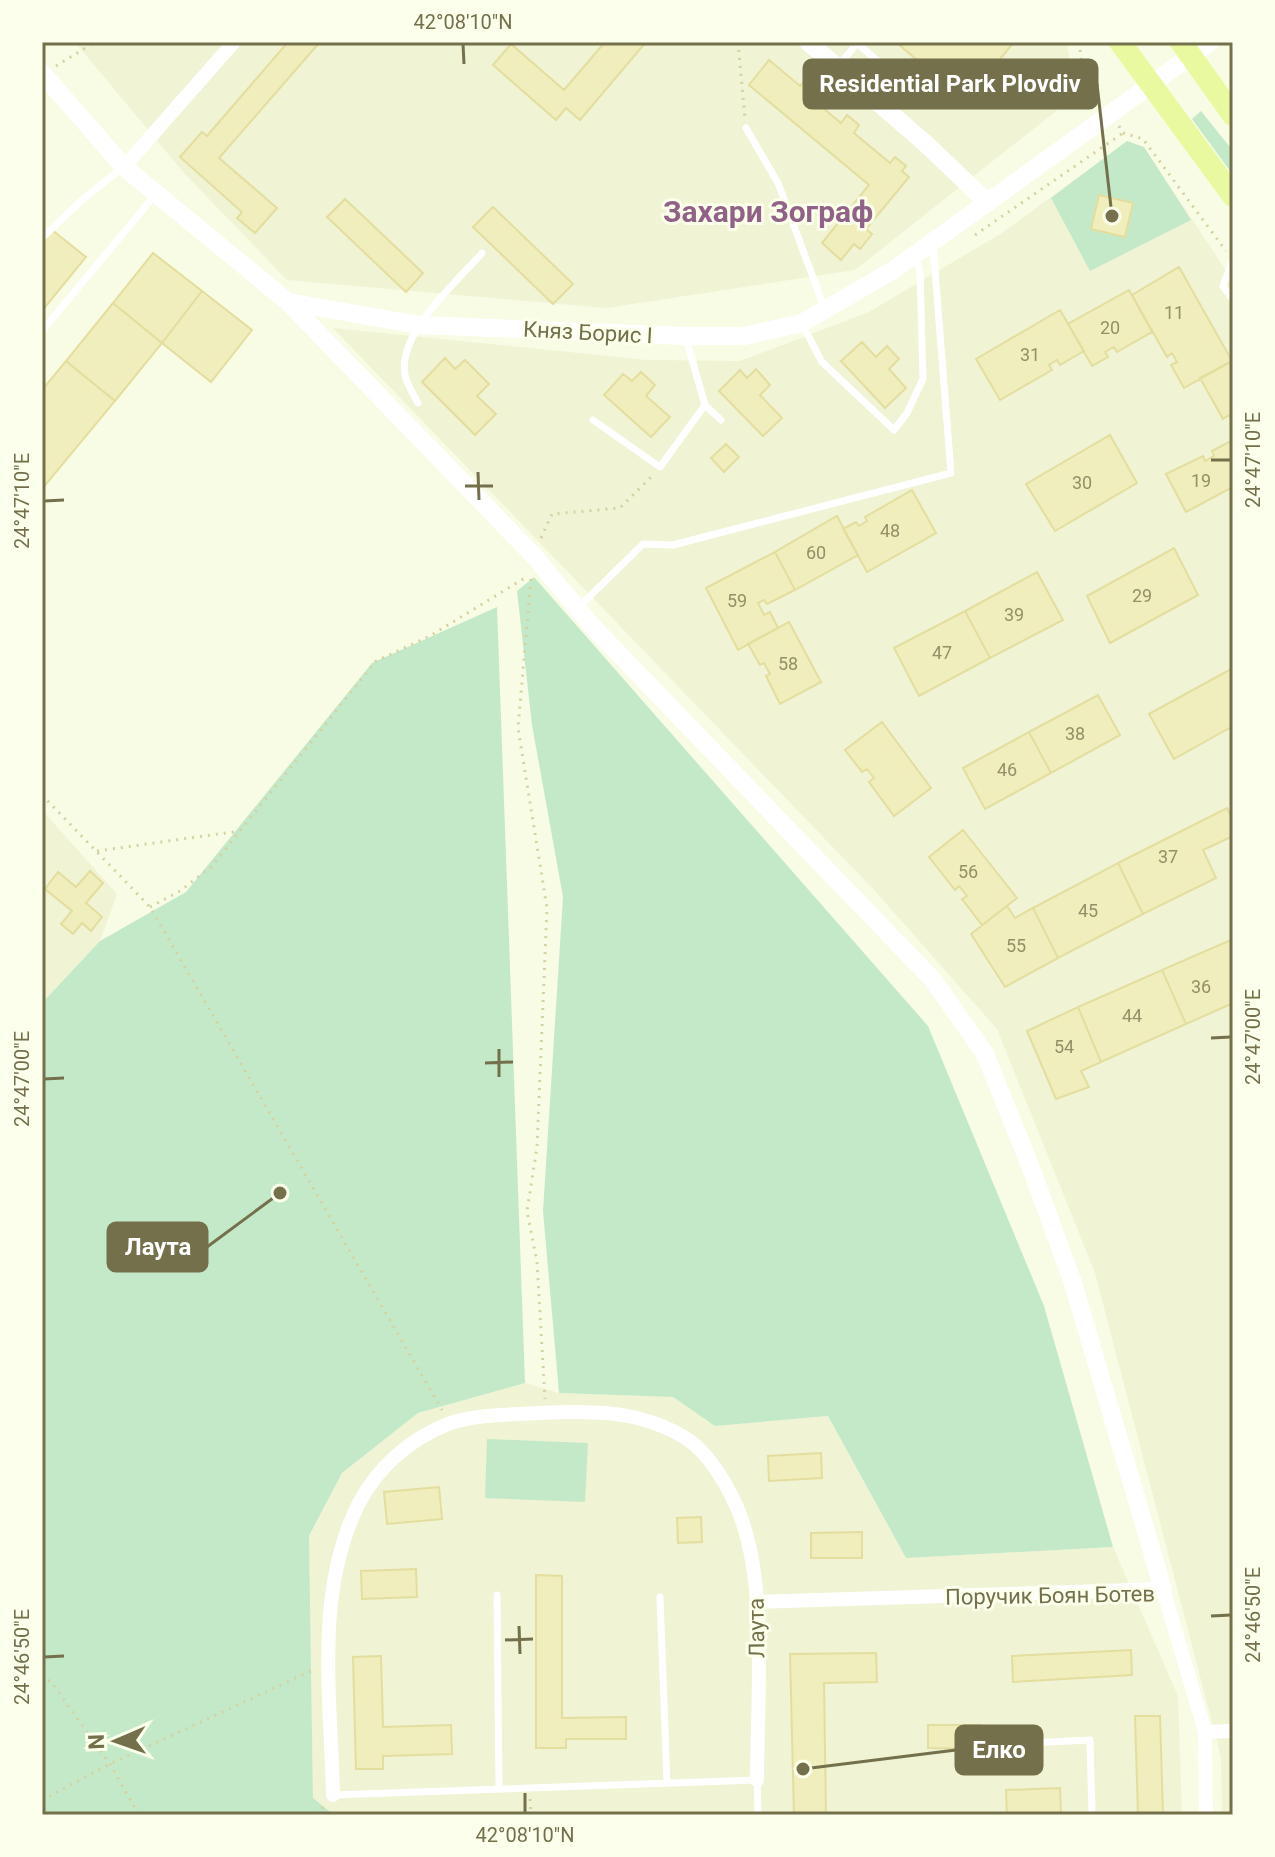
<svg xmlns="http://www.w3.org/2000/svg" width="1275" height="1857" viewBox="0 0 1275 1857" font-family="Roboto,sans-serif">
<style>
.residential{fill:#f0f3d4}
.green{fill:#c4e9c9}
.building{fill:#f1eebd;stroke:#e3de9e;stroke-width:2}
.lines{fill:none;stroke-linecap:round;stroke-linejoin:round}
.path{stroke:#d5d2a1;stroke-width:3;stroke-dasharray:2 6;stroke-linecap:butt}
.service{stroke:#fff;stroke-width:7}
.minor{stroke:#fff;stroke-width:14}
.tertiary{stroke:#fff;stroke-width:18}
.primary{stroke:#e9f99f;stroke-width:22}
.ticks{fill:none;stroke:#74704b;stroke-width:3}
.labels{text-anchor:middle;stroke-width:6;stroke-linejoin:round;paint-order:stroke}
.number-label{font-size:18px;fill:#939068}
.street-label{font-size:22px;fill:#74704b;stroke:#fcffeb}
.district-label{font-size:30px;font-weight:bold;fill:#916287;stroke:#fcffeb}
.leader{fill:none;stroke:#74704b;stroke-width:3}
.callout-dot{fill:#74704b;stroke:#fcffeb;stroke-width:3}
.callout{fill:#74704b;stroke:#74704b;stroke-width:3}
.callout-label{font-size:24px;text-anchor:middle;font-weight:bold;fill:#fff}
.neatline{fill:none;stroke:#74704b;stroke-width:3}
.ticks-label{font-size:20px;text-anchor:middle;fill:#74704b}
</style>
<rect width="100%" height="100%" fill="#f8fce5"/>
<path class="residential" d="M75,42H1067L1075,96L855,270L606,308L287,280L183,172Z
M1127,141L1144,147L1233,281V1815H1222L1221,1757L1095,1273L997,1029L875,891L333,328L647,360L740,361L869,312L1002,233Z
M42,810L117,894L100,941L42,1003Z
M525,1383L559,1393L673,1397L715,1426L828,1416L906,1558L1113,1547L1178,1696L1182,1815H334L313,1798L309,1537L342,1473L418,1413Z"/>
<path class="green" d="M1201,111L1233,151V175L1192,119Z
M1127,141L1144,147L1191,220L1090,271L1051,198Z
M534,577L928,1026L1044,1306L1113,1547L906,1558L828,1416L715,1426L673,1397L559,1393L543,1211L563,897L532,725L517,591Z
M497,607L525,1383L418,1413L342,1473L309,1536L313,1798L334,1815H42V1003L100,941L186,892L372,663Z
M487,1439L588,1443L585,1502L485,1498Z"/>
<path class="building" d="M288,42H320L219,158L277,208L255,233L237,218L242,212L180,157L202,132L207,136Z
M605,42H646L580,120L566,108L556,120L493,65L511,44L564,90Z
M896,42H1014L969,97H960Z
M769,60L800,86L806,80L819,91L812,99L841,123L847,115L859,125L854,133L890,163L895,157L906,166L902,171L909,177L866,229L872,234L860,249L854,244L841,260L822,243L869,185L749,85Z
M1099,195L1133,203L1125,237L1091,229Z
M345,199L423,273L406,292L327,217Z
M493,207L573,284L553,304L473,227Z
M52,230L86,257L42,311V242Z
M153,253L202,291L162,343L113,303Z
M1179,267L1232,361L1184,388L1171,365L1177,362L1172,353L1167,357L1132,295Z
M1129,290L1152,332L1117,352L1114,347L1105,352L1108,357L1092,366L1068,324Z
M202,291L252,330L211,382L162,343Z
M113,303L162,343L115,401L66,361Z
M1060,310L1084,351L1060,365L1057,360L1049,365L1052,370L1000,400L976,359Z
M862,342L876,357L887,346L899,359L889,369L906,388L885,408L841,361Z
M445,358L455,369L465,360L489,384L477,396L496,414L475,435L422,382Z
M66,361L115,401L42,489V390Z
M1232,361L1233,360V423L1229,415L1223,419L1200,378Z
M756,369L770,385L760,395L782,418L763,436L719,391L740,370L747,378Z
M641,372L655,385L646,396L670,417L651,437L604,395L623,374L632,381Z
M1110,435L1137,483L1055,531L1026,484Z
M1233,440V487L1186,512L1166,474L1203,456L1205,461L1214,456L1212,451Z
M726,444L739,457L724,472L711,458Z
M912,490L936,533L867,572L843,529L856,522L859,526L867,521L865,517Z
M837,516L858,555L795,590L775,552Z
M1174,548L1198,595L1110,643L1087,596Z
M775,552L795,590L767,604L764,600L758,603L764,615L770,612L778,628L738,650L706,588Z
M1037,572L1063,620L990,658L965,611Z
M965,611L990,658L919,696L894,648Z
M789,622L821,682L780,704L766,676L770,674L764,663L760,665L748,644Z
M1233,668V726L1174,759L1149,714Z
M1098,695L1120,735L1051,773L1029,732Z
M882,722L931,788L894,816L869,782L874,778L867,769L862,772L845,750Z
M1029,732L1051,773L985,809L963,768Z
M1227,808L1233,821V836L1203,850L1216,878L1143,914L1118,863Z
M963,830L1017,898L982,925L962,899L967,896L959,886L955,890L929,857Z
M1118,863L1143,914L1058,958L1033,908Z
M90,871L103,883L86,903L102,917L91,931L82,923L73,934L61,924L72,911L45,889L58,872L76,887Z
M1007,906L1015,918L1033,908L1058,958L1005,987L971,934Z
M1233,939V1003L1186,1024L1162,970Z
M1162,970L1186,1024L1101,1062L1078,1007Z
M1078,1007L1101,1062L1081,1071L1089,1087L1056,1099L1027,1031Z
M821,1453L822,1478L769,1481L768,1456Z
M439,1487L442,1519L387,1524L384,1492Z
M701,1517L702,1542L678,1543L677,1518Z
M862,1532V1558H811V1533Z
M416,1569L417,1597L362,1599L361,1571Z
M536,1575L562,1576V1718L626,1717V1739H566V1748H536Z
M1131,1650L1132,1675L1013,1682L1012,1656Z
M876,1653L877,1682L824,1683L826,1815H794L790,1654Z
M381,1656L383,1727L451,1725L452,1754L383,1756V1769H356L353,1657Z
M1135,1716H1160L1163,1815H1138Z
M928,1725H981L980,1749L928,1748Z
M1060,1788L1061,1815H1007L1006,1790Z"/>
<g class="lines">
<path class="path" d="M738,42L745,118
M1079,42L1083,75L1101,100
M56,66L95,42
M1119,126L1123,133L1143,139L1226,251
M975,235L1123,133
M541,538L552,514L620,508L652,476
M531,579L518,728L547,908L537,1147L527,1211L537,1262L545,1399
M42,795L150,907L442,1410
M97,851L240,831
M150,907L180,891L211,867L376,661L430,636L528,576
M1233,1667V1680
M42,1675L52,1683L110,1764L139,1815
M530,1799L531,1815
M42,1800L110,1764L313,1670
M317,1815L323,1807"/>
<path class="service" d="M857,43L907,87
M839,65L858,42
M746,128L778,183L824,307
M42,238L83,199L121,169
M1233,259L1223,286L1233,300
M802,324L822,362L894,430L907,413L923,379L920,272L916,257
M42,331L155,195
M418,403C414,395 407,385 405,375C397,333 457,282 482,253
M705,405L721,420
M593,420L660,467L705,405L686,338
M579,607L643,544L673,545L951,473L933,245
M497,1595L499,1787
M660,1597L667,1782
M1006,1744L1090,1740L1092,1815
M333,1795L757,1780L758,1815"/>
<path class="minor" d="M124,167L234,42
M756,1602L1163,1589L1205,1732L1206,1815
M1205,1732L1233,1731
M333,1795C331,1698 314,1592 359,1503C378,1467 410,1439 448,1424C469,1416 497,1415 520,1414C578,1411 639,1406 690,1441C711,1456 731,1491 740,1515C768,1588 757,1701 757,1780"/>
<path class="tertiary" d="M808,42L925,143L988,203
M42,73L124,167L288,302L534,556L593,627L933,980L985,1054L1031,1168L1073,1283L1163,1589
M288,302L419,325L685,336H744L802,323L895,269L1210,42"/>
<path class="primary" d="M1120,42L1233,196
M1181,42L1233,115"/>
</g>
<path class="ticks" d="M463,44L464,64M1211,460H1231M478,472L479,500M465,486H493M44,501L64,500M1211,1038L1231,1037M499,1049V1077M485,1063L513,1062M44,1079L64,1078M1211,1616L1231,1615M519,1626L520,1654M505,1640L533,1639M44,1657L64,1656M525,1793V1813"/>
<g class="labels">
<g class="number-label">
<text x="1174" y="319">11</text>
<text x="1110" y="334">20</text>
<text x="1030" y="361">31</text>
<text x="1201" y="487">19</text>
<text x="1082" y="489">30</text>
<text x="890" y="537">48</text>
<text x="816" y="559">60</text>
<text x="1142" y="602">29</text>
<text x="737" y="607">59</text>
<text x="1014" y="621">39</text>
<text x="942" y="659">47</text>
<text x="788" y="670">58</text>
<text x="1075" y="740">38</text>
<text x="1007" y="776">46</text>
<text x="1168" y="863">37</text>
<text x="968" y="878">56</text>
<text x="1088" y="917">45</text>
<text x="1016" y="952">55</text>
<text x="1201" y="993">36</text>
<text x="1132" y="1022">44</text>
<text x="1064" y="1053">54</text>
</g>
<g class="street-label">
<text transform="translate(588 332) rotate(3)" y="8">Княз Борис I</text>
<text transform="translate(1050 1595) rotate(-1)" y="8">Поручик Боян Ботев</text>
<text transform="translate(756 1628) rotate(-91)" y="8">Лаута</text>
</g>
<g class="district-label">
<text x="768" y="222">Захари Зограф</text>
</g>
</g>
<path class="leader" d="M1112 216L1097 84M280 1193L207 1247M803 1769L956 1750"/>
<g class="callout-dot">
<circle cx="1112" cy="216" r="8"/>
<circle cx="280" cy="1193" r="8"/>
<circle cx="803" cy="1769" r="8"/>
</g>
<g class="callout">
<rect x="804" y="60" width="293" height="48" rx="8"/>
<rect x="108" y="1223" width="99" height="48" rx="8"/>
<rect x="956" y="1726" width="86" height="48" rx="8"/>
</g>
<g class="callout-label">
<text x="950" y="92">Residential Park Plovdiv</text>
<text x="158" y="1255">Лаута</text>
<text x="999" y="1758">Елко</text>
</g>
<rect width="1275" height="1857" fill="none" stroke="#fcffeb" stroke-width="88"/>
<g transform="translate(116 1741) rotate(268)" stroke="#fcffeb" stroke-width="6" paint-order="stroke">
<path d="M0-6L14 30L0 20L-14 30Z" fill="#74704b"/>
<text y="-12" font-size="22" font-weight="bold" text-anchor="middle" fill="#74704b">N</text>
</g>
<rect x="44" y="44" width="1187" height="1769" class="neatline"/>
<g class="ticks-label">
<text x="463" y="29">42°08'10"N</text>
<text transform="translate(1253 460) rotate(-90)" y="7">24°47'10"E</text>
<text transform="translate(22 501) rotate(-90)" y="7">24°47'10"E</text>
<text transform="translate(1253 1037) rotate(-90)" y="7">24°47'00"E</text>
<text transform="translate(22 1079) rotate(-90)" y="7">24°47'00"E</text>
<text transform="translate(1253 1615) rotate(-90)" y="7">24°46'50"E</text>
<text transform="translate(22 1657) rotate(-90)" y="7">24°46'50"E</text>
<text x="525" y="1842">42°08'10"N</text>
</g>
</svg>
